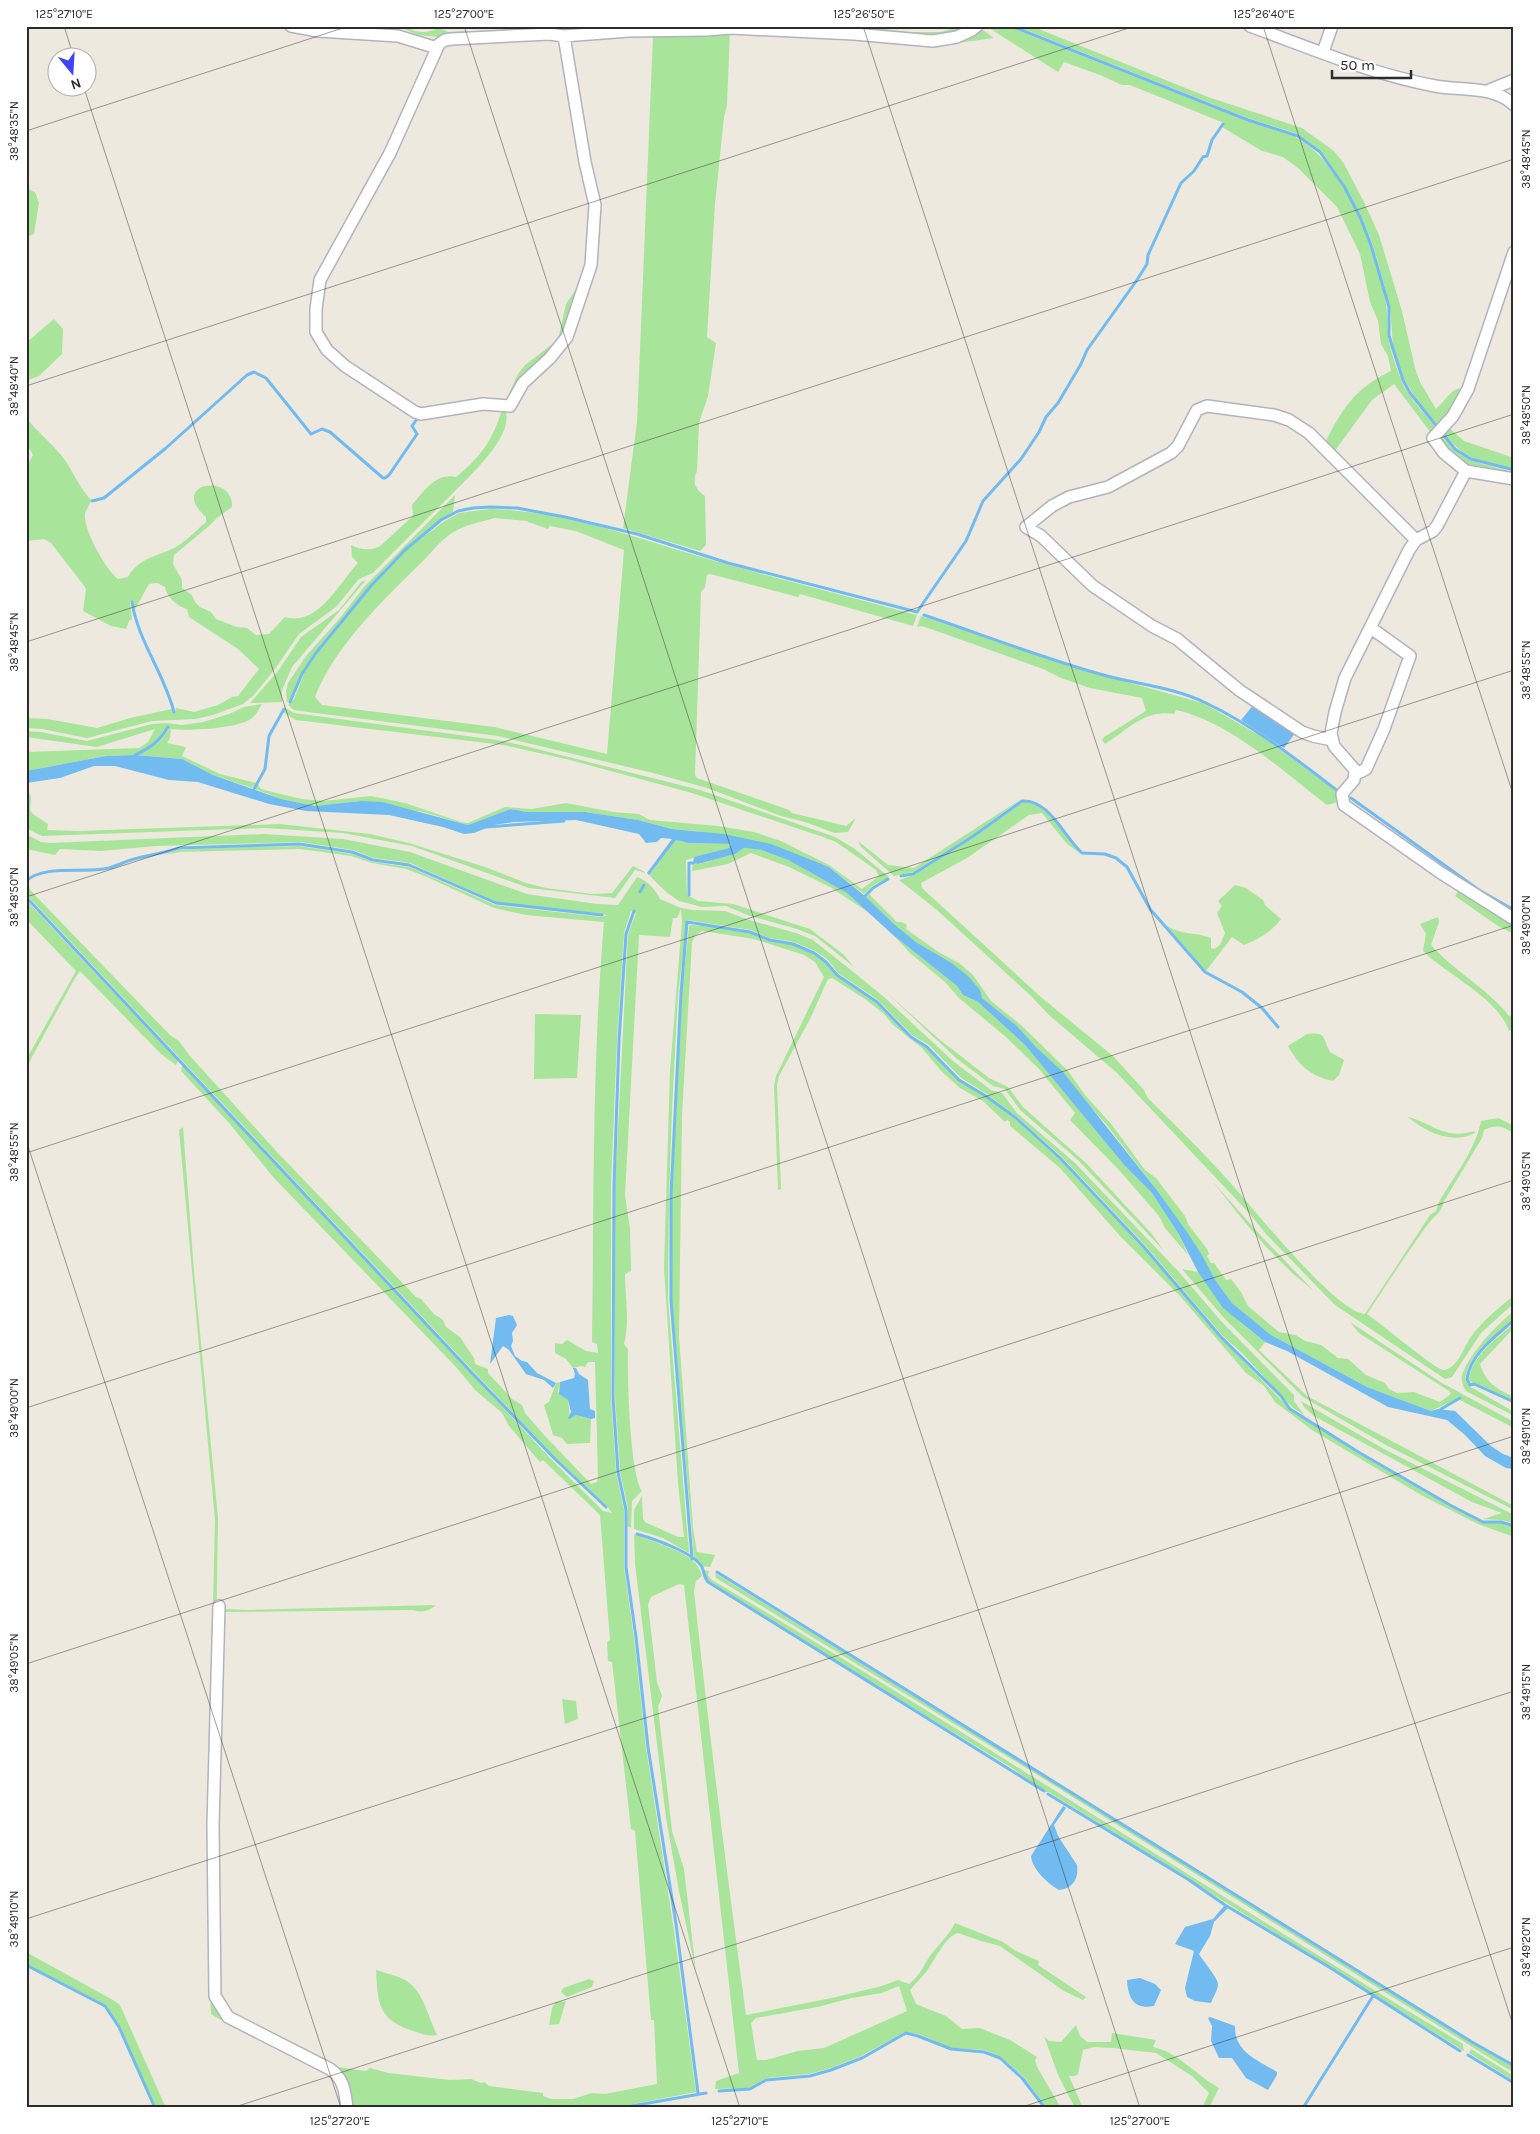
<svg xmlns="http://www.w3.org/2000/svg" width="1540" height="2134" viewBox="0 0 1540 2134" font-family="Karla,sans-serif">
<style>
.green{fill:#a8e59a;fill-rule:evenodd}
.water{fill:#71bbf0}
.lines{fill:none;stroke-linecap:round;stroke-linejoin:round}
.stream{stroke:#71bbf0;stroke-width:3}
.minor-casing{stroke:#b2b2c0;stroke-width:14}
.minor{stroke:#fff;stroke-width:11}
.ticks{fill:none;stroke:#2c2c2c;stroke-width:1;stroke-opacity:0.45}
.neatline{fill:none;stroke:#2c2c2c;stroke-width:2}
.ticks-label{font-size:12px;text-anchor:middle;fill:#2c2c2c}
</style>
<rect width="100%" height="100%" fill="#eee9de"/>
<path class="green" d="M398,26C407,26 415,33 425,32C434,31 439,26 448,32L582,26H711L511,32L439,37L418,35Z
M795,26H863L907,32H941L961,26H969L946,36Z
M986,26H1007L1247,121C1263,126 1283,129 1297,138C1347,167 1376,250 1386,304C1388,314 1387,325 1388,335C1389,348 1397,369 1402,382C1410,400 1424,412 1435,427L1431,433L1394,384L1372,400L1334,452L1325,443C1342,409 1355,388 1391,371L1388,356L1381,344L1378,321L1370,302L1360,254L1337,207L1298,168L1283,157L1262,151L1222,127L1224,123L1130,85H1122L1100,75L1064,62L1058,72Z
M1016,26H1031L1208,97L1302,128L1334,151L1343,162L1364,202L1379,235L1402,311L1415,368L1420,382L1436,409C1447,400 1452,385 1466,389L1440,428L1418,402L1404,379L1393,346L1390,306L1373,245L1361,216L1345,185L1321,151L1298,134L1248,118Z
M980,28L994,38L950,44L971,36Z
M730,30L727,105L724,117L715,204L707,337L716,343L708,396L699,423L697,471C692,482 695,489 705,496L706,545L700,551L623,528L637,422L653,36Z
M26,188L35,192L39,203L34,234L29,236L26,234Z
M586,274L564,338L505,402L518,374L525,365L555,342L559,335L566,304Z
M54,319L63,329L62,354L39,376L26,381V343Z
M503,406C521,431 467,478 452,494C426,520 399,546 373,573L359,579L336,607L299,634L275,669L254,695L243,704L213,715L196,719L152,721L87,738L42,729L26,728V718L48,719L97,728L130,718L172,709L173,713H175L176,708L194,712L218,705L232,697L238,696L259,669L238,649L189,617L187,609C178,607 166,596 165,587L157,583L149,584L134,611L133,601H130L132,619L129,621L126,629L111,626L83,611L86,590L85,587L51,543L44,539L26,541V468L33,455L26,443V418C37,431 50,442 61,455C72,468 78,486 91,500C90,506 84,511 85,517C85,532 106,570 118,579L128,577C138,559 154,557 172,549C184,544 196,530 206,522V517C167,483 234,472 232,507L218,517L209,526L174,555L173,564L182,580V588L192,595L195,602L200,607L211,612L216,619L237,627L247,628L256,635L269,634L285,617C318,627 339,583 358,563L352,557L351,545C360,550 372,551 380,546L413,516L412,505C424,491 436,472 456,477C482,456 494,438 503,406Z
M1448,427L1464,441L1514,458V469C1479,461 1466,461 1443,432Z
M1441,434C1465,463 1479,463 1514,472V477L1466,470L1437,441Z
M455,495L453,512C413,536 383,570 353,606C340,621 326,637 314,653C302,669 299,689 287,703L286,691L288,683L306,656L340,618L364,587Z
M490,509C567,511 642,540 715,561C782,580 850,597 917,615L913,626L800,594L798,597L710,574L707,575L705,588L701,592L695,775L697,778L789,810L792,813L846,826L856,818L848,832L835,833L805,822L781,816L707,788L653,773L498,736L300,711L294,710L288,705L294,699L304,674L316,653L371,588L406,550L443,522L459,513ZM495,518L526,521L548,529L550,526L576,531L624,550L607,754L494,727L322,705L315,697C335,646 383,600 421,563C431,553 440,541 452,533C465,525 480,522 495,518Z
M366,580L292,667L282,690V702L250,703L278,671L301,637L339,610L361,582Z
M921,616L1083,670L1203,703L1264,738L1338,792V802L1327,805C1284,772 1230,722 1176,710L1174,714C1144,709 1128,730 1105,744L1102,740L1104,737L1146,711L1142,698L1090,688L1061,678L1043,669L945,634L922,626L917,627Z
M262,704C259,708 257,714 253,717C242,729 187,731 171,729L170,738L167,743L186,747L182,756L220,774L256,783L252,788L213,775L182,759L137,755C152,748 160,743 169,729L168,727L153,746L133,755L106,756L26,771V752L139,748L148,742L155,729L97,747L26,737V731L41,732L87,741L152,724L166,723L182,725L203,722L229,714L244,707Z
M285,708L294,713L497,740L525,746L700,790L835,837L855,849L889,877L872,886L864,894L829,867L697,831L672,829L638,820L585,812H527L511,809L468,825L423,812L361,801L316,806L281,799L255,789L258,784L260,788L264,790L302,799L324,801L371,796L405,803L461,822L468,823L505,807L532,809L566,803L613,812L639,814L650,820L718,826L754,832L781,841L829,865L862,889L879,876L876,870L836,842L823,837L692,793L570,760L503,745L296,720L283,712Z
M26,783L31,798L30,810L33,814L48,824L47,830L78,831L280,824L370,834L409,843L485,867L526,883L546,888L592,894L612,893L633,866L647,873L635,870L615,898L529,888L412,846L343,833L265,828L42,836L26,828V822H29L26,815Z
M1021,799L971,836L913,872L894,876L861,847L858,841L888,865L914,868Z
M1023,802C1047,801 1065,839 1081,854L1067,844L1042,813L1029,815L967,858L921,883L922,888L1042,998L1113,1056L1144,1090L1147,1097C1174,1124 1202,1151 1227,1179C1251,1205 1335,1312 1365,1314L1430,1215L1436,1211L1439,1202C1454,1176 1475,1151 1481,1121L1498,1118L1514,1126V1134C1504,1126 1496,1124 1484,1130L1482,1138L1443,1203C1442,1212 1434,1216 1428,1224C1407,1253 1387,1284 1367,1314C1378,1321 1437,1371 1444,1370C1458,1368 1464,1347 1470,1338C1482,1321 1499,1308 1514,1295V1303L1481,1333L1452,1377L1445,1379L1335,1305L1266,1234L1250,1214L1117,1073L1049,1015L1030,995L937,910L899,880L914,875L973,838Z
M26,834L41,842L50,843L264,834L343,839L410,852L527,894L597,904L618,905L637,877C647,880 656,890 660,899L681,908L693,910L725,911L749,920L796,933L813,940L851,970L884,997L953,1061L991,1090L1002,1093L1017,1113L1075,1163L1179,1272L1221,1321L1294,1395V1401L1305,1416L1292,1407L1242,1353L1222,1335L1144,1244L1062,1157L1017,1117L987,1094L961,1078L929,1045L912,1035L878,1000L838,973L828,960L815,951L794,942L770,938L751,930L687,920L678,995L672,1110L669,1196L668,1300L689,1553L663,1538L634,1529V1510L642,1496L643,1518L645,1522L678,1537H684L678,1483L664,1268L670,1070L682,922L681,909L677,918H673L670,937L639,935L625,1195L630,1229L631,1271L625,1274C625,1297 630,1321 624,1344L628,1349C627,1374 630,1474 642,1491L632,1501L631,1528L627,1526L628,1509L620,1471L615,1396V1185L628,934L636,913L631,911L624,933L617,1040L611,1186V1397L616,1472L624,1510V1567L634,1638L646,1747L673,1924L696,2092L612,2108H476L417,2106L349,2108L331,2066L366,2071L370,2068L388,2073L450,2080L471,2079L481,2083L484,2082L489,2086L543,2093V2096L551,2099H573L592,2093L605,2094L657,2084L654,2020H651L635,1831L631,1829L612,1662L608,1661L607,1642L610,1640L600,1515L543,1460L540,1462L509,1426L502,1413L475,1390L456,1367L274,1178L229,1123L181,1071L182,1065L554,1462L603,1511L612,1513L607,1506L556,1458L475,1373L26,894V884L30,880L28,884L31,891L170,1035L179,1041L190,1056L277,1152L416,1297L421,1299L434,1314L443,1320L446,1327L460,1337L474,1358L475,1364L488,1369V1373L512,1399L522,1405L525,1413L545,1436L591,1484L597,1482L598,1478L595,1362H588L585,1367L581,1366L573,1368L566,1359L555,1353V1343L562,1344L567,1340L586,1351L598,1353L597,1344L592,1342C594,1202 592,1062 604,922L526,915L494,908L427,877L406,869L372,863L351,856L300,849L180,852L165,855L179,850L249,847L299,846L352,854L373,862L409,867L495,905L602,917L607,915L496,902L410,863L374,858L353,850L300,842L156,846L101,851L60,849L55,855L26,849Z
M676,840L688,843L732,844L729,848L686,860L687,895L698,901L733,904L810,929L843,954L854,967L815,936L797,929L750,916L726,906L702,907L679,901L666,892L649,875Z
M748,845L788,860L847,893L871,914L830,887L789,867L751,853L728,864L692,871L693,863L699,864L734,854Z
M1235,885L1246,888L1263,900L1265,905L1281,919C1271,932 1260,939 1244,945L1232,937L1206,971L1166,925C1180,935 1196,932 1211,938V948L1214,949L1220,945L1225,933L1217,913L1222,906L1218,901Z
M1460,889L1514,922V934L1498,926L1455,896Z
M869,894L897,922H902L907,925L906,929L940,953L959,963L973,975L991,1001L1021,1025L1068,1071L1085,1095L1112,1125L1145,1170L1156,1178L1185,1216L1188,1224L1207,1249L1209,1254L1207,1256L1211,1263H1214L1226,1280L1231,1279L1241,1292L1248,1306L1279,1332L1296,1335L1305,1341L1321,1345L1338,1358L1348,1359L1366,1375L1385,1383L1389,1389L1397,1393L1414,1392L1440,1402L1451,1394L1449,1391L1359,1333L1350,1322L1442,1383L1514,1422V1428L1460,1400L1461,1397L1431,1411L1367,1387L1271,1335L1232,1303L1216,1281L1202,1255L1156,1189L1106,1124L1017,1026L982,998L950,962L916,942L894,924L866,897Z
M26,900L178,1061L176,1065L161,1054L80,971L75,978L26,1068V1060L76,971L26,919Z
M1438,917L1439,922L1431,945C1454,971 1487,988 1509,1016L1514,1015V1021L1511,1024L1513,1029L1509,1031C1499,999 1446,974 1423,951L1426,934L1420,924Z
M690,925L717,927L750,933L769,941L793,945L813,954L825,963L836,976L876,1003L910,1038L926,1048L959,1080L985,1096L1015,1119L1059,1159L1142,1247L1220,1337L1290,1409L1359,1454L1449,1506L1483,1523H1500L1514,1527V1537L1478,1524L1421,1495L1312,1430L1275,1402L1264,1386L1246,1373L1180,1296L1120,1236L1060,1168L1010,1126V1122L1007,1120L1005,1122L983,1101L960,1088L941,1071L922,1048L893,1025L884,1014L865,999L832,978L828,979L810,1019L779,1076L777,1085L781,1189L778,1190L774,1086L776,1076L824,977L815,962L804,955L754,939L702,931L695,936L692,942L682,1115L679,1336L693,1528L697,1552L715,1555L710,1567L702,1566L694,1558L672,1300V1195L682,993L689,926Z
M893,935L957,986L963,995L978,1002L1025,1045L1125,1166L1152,1193L1178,1233L1188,1255L1165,1228L1159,1216L1119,1170L1070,1120L1075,1113L1039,1069L1006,1037L959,998L945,982L911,954Z
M887,993L939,1039L989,1078L1008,1087L1023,1107L1086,1163L1152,1234L1164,1251L1078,1160L1020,1110L1005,1089L993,1086L956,1058Z
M535,1014L581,1015L577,1078L534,1079Z
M1307,1034C1327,1032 1322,1037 1330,1052L1344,1060L1339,1075L1333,1081C1311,1076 1299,1066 1288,1046Z
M1408,1117C1434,1124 1444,1140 1474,1131L1475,1133C1453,1145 1425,1132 1408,1117Z
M183,1127L194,1271L218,1518L211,1959L226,2019L221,2020L211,2014L210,1992L209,1773L215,1520L179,1130Z
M1213,1182L1262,1237L1313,1290C1273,1260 1243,1220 1213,1182Z
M1182,1269L1198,1272L1241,1323L1265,1342L1259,1350L1307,1396L1514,1506V1510L1386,1445L1303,1397L1224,1318Z
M1514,1311V1318C1495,1335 1469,1353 1465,1379L1469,1386L1514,1412V1416L1466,1391C1463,1386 1461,1381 1462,1376C1467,1356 1498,1323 1514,1311Z
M1514,1323V1328L1480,1364C1486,1383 1497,1389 1514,1397V1401L1471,1382L1469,1379C1472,1355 1498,1338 1514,1323Z
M560,1382L558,1392L568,1400L570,1419L576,1415L591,1419L590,1443L567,1444L562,1438L553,1435L544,1405L549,1402L556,1383Z
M1301,1401L1384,1449L1514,1515V1523L1501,1520L1483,1519L1502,1513L1472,1502L1314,1416L1304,1407Z
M634,1534C652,1543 698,1551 702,1576L696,1581L694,1591C709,1732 727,1874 746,2015L832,1998L882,1986L898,1980L909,1984C923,1973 923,1964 933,1952C941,1942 949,1935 955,1923L1003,1942L1016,1951L1039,1961L1038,1965L1086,1997L1083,2000L1064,1991L1000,1946L981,1941L958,1933C945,1936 934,1962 926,1972C921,1978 915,1984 910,1990L916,2004L946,2016L962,2029L980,2028L1010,2040L1037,2057L1035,2060L1037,2067L1061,2108H1047L1023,2076L1001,2057L985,2050L951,2048L919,2034L905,2032L861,2056L831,2068L809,2074L766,2078L749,2088L715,2089L716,2081L739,2073L684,1585L679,1584L651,1597L648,1605L657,1682L662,1696L658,1707L672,1831L684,1869L696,1972L679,1891L666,1818L635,1564ZM899,1986L907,2011L824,2048L798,2051L766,2060H757L751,2023L756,2018L817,2007L852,1998L882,1993Z
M704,1570L709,1571L708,1575L712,1580C965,1730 1211,1892 1463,2044L1464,2051L1049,1792H1045L1012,1768L765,1618L709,1581L704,1575Z
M715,1573L1511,2066L1514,2065V2073L1031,1771L716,1578Z
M436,1605C430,1611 421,1613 413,1610L222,1612L225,1609L248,1610Z
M562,1699L576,1701L578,1719L565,1724Z
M26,1952L113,2000L120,2005L166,2108H156L120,2027L106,2005L26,1964Z
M376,1970C385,1973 395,1975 403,1979C423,1988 428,2017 437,2035C427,2037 420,2033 410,2030C377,2018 378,2002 376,1970Z
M589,1979L594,1981L592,1987L567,1997L561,1992L563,1988Z
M566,2001L559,2024L549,2025L552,2008L556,2002Z
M1076,2025L1080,2036L1087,2042H1111L1112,2033L1156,2040L1153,2047C1178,2052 1197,2076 1219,2088L1209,2108H1202L1209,2093L1192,2076L1156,2053L1113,2048L1094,2047L1083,2050L1078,2074L1075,2076H1069L1083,2108H1075L1058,2075L1044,2036L1049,2041L1061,2042Z
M1471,2049L1514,2076V2081L1469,2053Z"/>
<path class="water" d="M1255,703L1296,732L1284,748L1241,720Z
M135,755L182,759L213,775L281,799L315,806L361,801L382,802L468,825L511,809L527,812H585L638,820L672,829L724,834L771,844L829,867L865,896L894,924L916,942L950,962L968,976L980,990L982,998L1017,1026L1037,1048L1063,1072L1156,1189L1187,1232L1202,1255L1216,1281L1232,1303L1271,1335L1367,1387L1431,1411L1438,1409L1455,1411L1491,1446L1503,1454L1514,1458V1469L1506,1468L1485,1456L1465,1435L1447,1420L1388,1407L1287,1351L1265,1342L1223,1308L1198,1272L1178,1233L1152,1193L1125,1166L1025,1045L978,1002L963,995L957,986L893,935L847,893L788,860L748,845L735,854L698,864L693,863L694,857L729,848L731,844L688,843L676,840L649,875L647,873L672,839L661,838L657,842L646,843L639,834L576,820L514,822L494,825L474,833L464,834L443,827L389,815L306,811L269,804L198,782L169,780L115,766H94L60,778L26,783V771L106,756Z
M509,1315L513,1316L517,1325L512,1333L513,1341L511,1346L515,1356L522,1361L527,1362L537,1373L556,1383L553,1388L544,1380L526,1374L509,1350L503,1346L490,1364L496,1318Z
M573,1368H576L579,1374L588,1380L590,1409L595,1411V1418L591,1419L576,1415L570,1419L568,1418L571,1412L568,1400L559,1394L560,1382L574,1378L575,1374Z
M1063,1806L1066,1808L1054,1825L1058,1836L1077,1865C1079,1878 1073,1889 1059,1890C1048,1884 1032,1869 1031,1856Z
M1224,1906L1228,1908L1214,1922L1210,1936L1199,1954C1203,1961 1218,1978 1218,1984C1218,1990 1213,1997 1211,2003L1195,2001L1187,1997L1185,1988L1194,1951L1175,1944L1185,1927L1213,1919Z
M1140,1978L1155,1984L1161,1990L1154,2006C1134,2010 1128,1998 1127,1980Z
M1210,2017L1235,2026C1234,2052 1258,2060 1277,2072V2075L1268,2090L1246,2078L1232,2058H1219L1211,2041L1212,2026L1208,2018Z"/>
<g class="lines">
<path class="stream" d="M1011,26L1248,120L1298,136L1320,152L1344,186L1360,217L1371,245L1389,307V335L1392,346L1403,380L1410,393L1455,449L1471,459L1514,470
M92,501L104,498L166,448L247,375L254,372L266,378L311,434L322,429L330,432L383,478H385L389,475L417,434L412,426L417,419
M132,602C138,641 164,673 174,712
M924,615C983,635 1040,657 1100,674C1134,684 1174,687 1206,703C1254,726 1296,759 1338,791
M290,702L302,674L315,654L370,587L405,550L441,520L458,511L473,508L490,507L517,508L565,517L637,534L728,563L917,612L966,541L983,501L1021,459L1039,432L1046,417L1058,403L1081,364L1087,350L1137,280L1147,264L1148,255L1181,183L1194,171L1203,157L1207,156L1212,140L1223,124
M135,755C150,748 159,742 168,727
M254,789L265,769L269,736L284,709
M1351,798L1479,890L1514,910
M486,827L564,821
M743,846L759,848
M901,876L913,874L972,837L1022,801C1049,799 1064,837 1082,853L1105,854L1116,858L1127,867L1150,909L1205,972L1242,992L1262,1008L1278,1027
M26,881C45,864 84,874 109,868C117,866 126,861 134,859C150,855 164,853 179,848L299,844L352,852L373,860L409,865L496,903L602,915
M640,892L644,885
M689,895V863H693
M865,896L873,888L888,879
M26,897L473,1374L555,1459L606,1507
M634,911L626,934L619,1041L614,1186L613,1397L618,1472L626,1510V1567L636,1637L648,1747L676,1924L698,2093
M1514,1320C1496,1336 1470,1354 1467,1379L1470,1385L1474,1384L1514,1402
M1441,1409L1460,1398
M637,1534C654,1539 693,1552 702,1567C704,1572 704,1577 708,1582L1044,1791
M692,1559L671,1300V1195L681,993L687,922L750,932L770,940L793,944L814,953L826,962L837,975L877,1002L911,1037L927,1047L959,1080L986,1096L1016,1118L1060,1158L1143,1246L1221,1337L1281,1396L1290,1409L1360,1453L1450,1505L1483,1522H1501L1514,1526
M717,1572L1472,2042L1511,2064L1514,2062
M1048,1794L1189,1880L1225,1905L1329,1967L1460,2051
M26,1965L105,2006L119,2027L155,2108
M1468,2055L1514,2083
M719,2091L750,2089L766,2080L810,2076L831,2070L862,2058L906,2033L918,2036L951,2049L984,2052L1000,2058L1022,2078L1045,2108
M402,2108H440
M620,2108L706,2093
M1303,2108L1373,1996"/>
<defs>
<path id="minor" d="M291,26L318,31L398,36L437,48
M1250,26C1310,48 1371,74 1435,86C1461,91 1493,85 1514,105
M564,36L585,162L595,205L591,265L567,337L550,358L523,383L510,406L483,404L421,414L415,412L345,366L327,350L316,332V309L320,280L390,153L439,44L445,40L452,39L549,34L564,36L629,31L707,30L730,28L854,34L933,41L957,37L972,30L977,26
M1323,52L1332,26
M1487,91L1514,80
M1514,252L1468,389L1453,416L1433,438L1444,453L1466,471L1514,479
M1466,471L1437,526L1433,531L1416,540L1409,550L1345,678L1335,712L1331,733L1334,746L1355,770L1354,780L1342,794L1344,805L1441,873L1514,919
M1332,740L1313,736L1302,732L1239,690L1177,639L1152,626L1093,586L1041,536L1026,527L1052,506L1069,497L1108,487L1171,453L1178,446L1197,410L1207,406L1274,415L1289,420L1309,433L1416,540
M1356,774L1366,769L1384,729L1410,656L1371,628
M219,1606L213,1825L215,1996L228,2017L330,2069C344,2079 345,2091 347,2108"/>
</defs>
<use href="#minor" class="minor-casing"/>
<use href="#minor" class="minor"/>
</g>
<path class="ticks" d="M64,26L74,58M464,26L1140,2108M863,26L1514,2028M1263,26L1514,797M84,88L740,2108M26,131L349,26M26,386L1135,26M26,642L1514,159M26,897L1514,414M26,1140L341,2108M26,1153L1514,670M26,1408L1514,925M26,1664L1514,1180M26,1919L1514,1436M232,2108L1514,1691M1019,2108L1514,1947"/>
<rect width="1540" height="2134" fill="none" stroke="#ffffff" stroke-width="55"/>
<g transform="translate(72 72) rotate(162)"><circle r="24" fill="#ffffff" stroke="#ababab"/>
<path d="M0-4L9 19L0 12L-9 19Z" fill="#3d44fc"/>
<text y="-8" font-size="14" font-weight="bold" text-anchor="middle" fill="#2c2c2c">N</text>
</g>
<path d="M1332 70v8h79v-8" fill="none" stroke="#2c2c2c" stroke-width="2.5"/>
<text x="1340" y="70" font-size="15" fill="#2c2c2c" stroke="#ffffff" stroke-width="4" paint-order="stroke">50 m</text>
<rect x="28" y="28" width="1484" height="2078" class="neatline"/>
<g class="ticks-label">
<text x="64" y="18">125°27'10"E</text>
<text x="464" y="18">125°27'00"E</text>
<text x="864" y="18">125°26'50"E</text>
<text x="1264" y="18">125°26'40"E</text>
<text transform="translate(14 131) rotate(-90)" y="4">38°48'35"N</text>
<text transform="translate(1526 159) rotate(-90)" y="4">38°48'45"N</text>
<text transform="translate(14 386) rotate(-90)" y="4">38°48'40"N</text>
<text transform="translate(1526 415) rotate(-90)" y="4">38°48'50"N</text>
<text transform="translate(14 642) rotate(-90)" y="4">38°48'45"N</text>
<text transform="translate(1526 670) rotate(-90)" y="4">38°48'55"N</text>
<text transform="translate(14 897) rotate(-90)" y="4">38°48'50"N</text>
<text transform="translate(1526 925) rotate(-90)" y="4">38°49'00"N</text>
<text transform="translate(14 1152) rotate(-90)" y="4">38°48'55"N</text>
<text transform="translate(1526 1181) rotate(-90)" y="4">38°49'05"N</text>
<text transform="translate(14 1408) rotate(-90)" y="4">38°49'00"N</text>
<text transform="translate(1526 1436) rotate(-90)" y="4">38°49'10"N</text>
<text transform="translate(14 1663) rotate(-90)" y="4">38°49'05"N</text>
<text transform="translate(1526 1692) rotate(-90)" y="4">38°49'15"N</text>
<text transform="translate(14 1919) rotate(-90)" y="4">38°49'10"N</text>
<text transform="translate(1526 1947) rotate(-90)" y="4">38°49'20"N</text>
<text x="340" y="2125">125°27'20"E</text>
<text x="740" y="2125">125°27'10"E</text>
<text x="1140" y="2125">125°27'00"E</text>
</g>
</svg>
